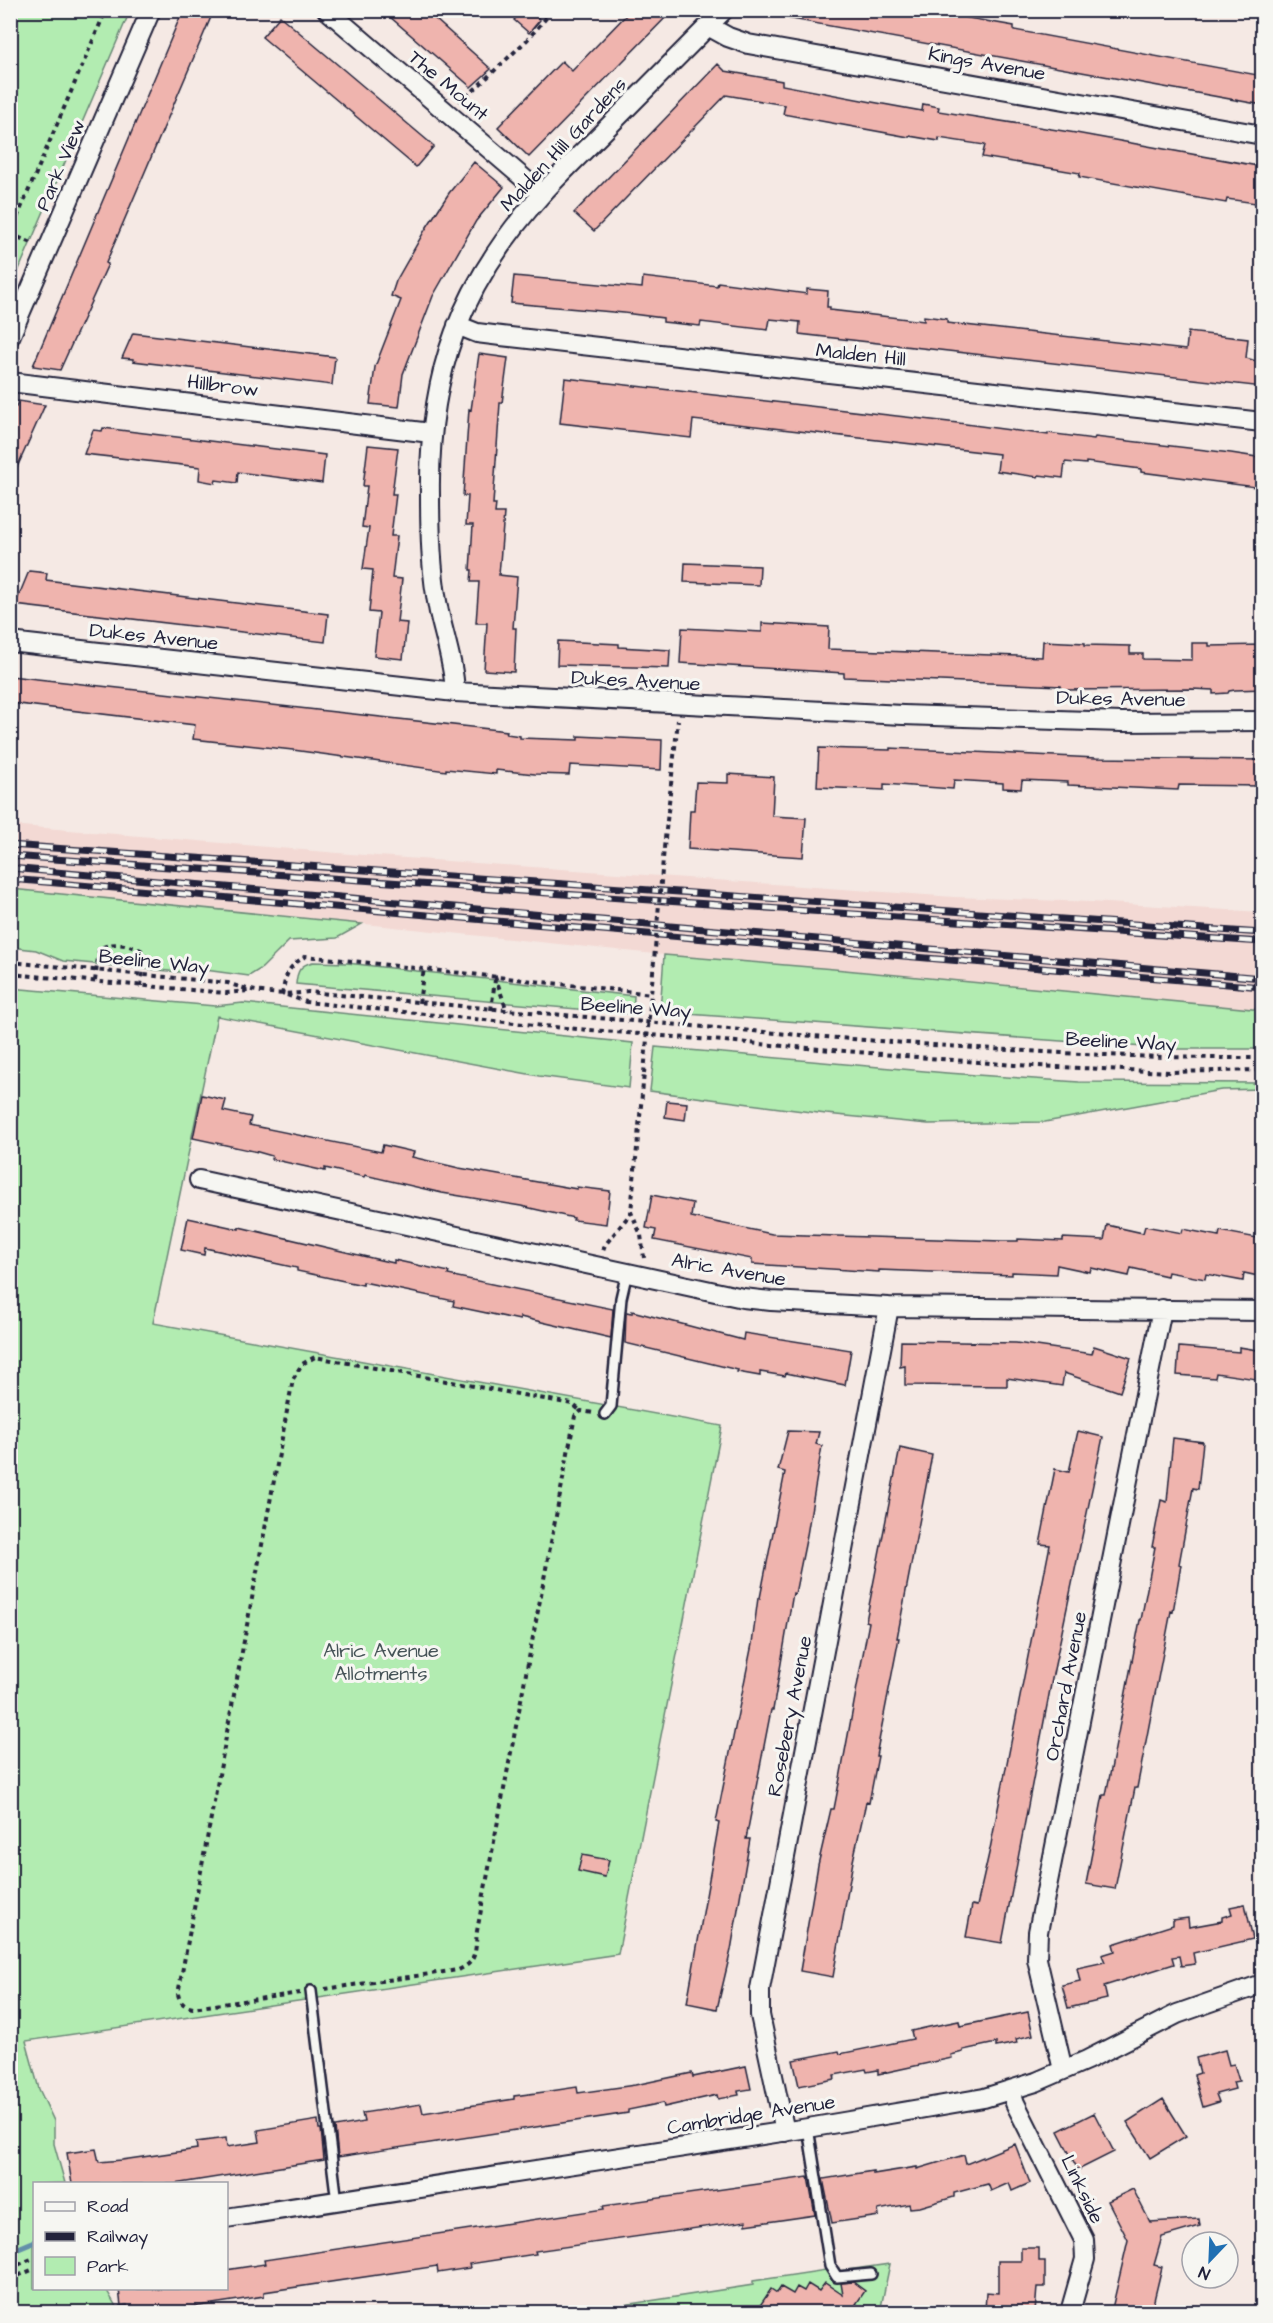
<svg xmlns="http://www.w3.org/2000/svg" width="1273" height="2323" viewBox="0 0 1273 2323" font-family="'Architects Daughter',sans-serif">
<style>
.built{fill:#f3d9d4}
.green{fill:#b2ecb1;stroke:#6a8776;stroke-width:1.5}
.lines{fill:none;stroke-linecap:round;stroke-linejoin:round}
.stream{stroke:#648fa9;stroke-width:6}
.building{fill:#efb4ae;stroke:#22223b;stroke-width:1.5}
.lane-casing{stroke:#22223b;stroke-width:14}
.street-casing{stroke:#22223b;stroke-width:22}
.path{stroke:#22223b;stroke-width:4;stroke-dasharray:4.5 4.5;stroke-linecap:butt}
.lane{stroke:#f6f6f2;stroke-width:9}
.street{stroke:#f6f6f2;stroke-width:18}
.rail-casing{stroke:#22223b;stroke-width:7}
.rail{stroke:#f6f6f2;stroke-width:4.5;stroke-dasharray:14;stroke-linecap:butt}
.path-bridge{stroke:#22223b;stroke-width:4;stroke-dasharray:4.5 4.5;stroke-linecap:butt}
.labels{text-anchor:middle;stroke-width:6;stroke-linejoin:round;paint-order:stroke}
.street-label{font-size:20px;fill:#22223b;stroke:#f6f6f2}
.park-label{font-size:20px;fill:#465458;stroke:#f6f6f2}
</style>
<rect width="100%" height="100%" fill="#f5e9e4"/>
<filter id="ink" filterUnits="userSpaceOnUse"><feTurbulence type="fractalNoise" baseFrequency=".0167" numOctaves="2"/><feDisplacementMap in="SourceGraphic" scale="12" xChannelSelector="R" yChannelSelector="G"/><feConvolveMatrix kernelMatrix="1 2 1 2 8 2 1 2 1" color-interpolation-filters="sRGB"/></filter>
<g filter="url(#ink)">
<path class="built" d="M10,825L350,854L954,897L1090,902L1262,912V1010L834,969L664,955L240,911L11,889Z"/>
<path class="green" d="M11,10L130,11L11,288L10,11Z
M11,889L362,924L337,938L289,941L262,968L249,976L205,970L179,972L63,961L36,950L11,947Z
M664,955L834,969L1262,1010V1049H1172L660,1012Z
M313,962L347,963L634,996L633,1014L296,984C297,971 300,965 313,962Z
M10,988L215,1006L243,1003L633,1043L629,1088L539,1076L217,1016L153,1323L722,1426L618,1954L26,2041L39,2089L54,2121V2144L65,2183L34,2184V2288L106,2289L119,2312H11Z
M655,1047L947,1073L1079,1082L1262,1083V1089L1221,1090L1045,1122L928,1124L826,1114L650,1091Z
M890,2264L880,2312H578L753,2285V2281L839,2268L840,2271Z"/>
<g class="lines">
<path class="stream" d="M10,2252L34,2242"/>
</g>
<path class="building" d="M183,10H214L106,263L108,264L60,370L33,366Z
M382,10H425L491,69L471,87Z
M523,10H530L540,20L529,33L514,20Z
M631,10H673L529,157L498,127L562,61L572,71Z
M787,10H952L951,15L1014,26V30L1263,76V105L786,18Z
M280,16L434,146L416,167L262,37Z
M718,64L725,71L782,81V85L872,102L922,111L923,104L939,107L938,111L1076,133L1263,167V204L1227,199L1226,203L1079,177L1080,173L1056,169L982,157L985,145L939,138V141L909,136V137L810,119L783,114L785,105L726,95L594,231L574,213Z
M474,162L504,187L476,221L433,296L403,374L399,407L370,404L375,367L401,300L391,296L396,281L425,230L449,193Z
M514,276L642,288L643,277L717,286L718,282L807,294V289L828,291L827,307H830V310L924,321V316L947,319V323L1186,350L1188,332L1248,339L1246,358L1263,363V387L799,334L800,322L770,319L768,330L701,322L700,326L663,322V318L624,313L511,303Z
M133,333L335,357L332,385L133,361V359L122,358Z
M479,354L508,358L502,403H500L493,504H496L495,513H504L499,575L517,577L513,628H516L514,672L484,670L487,623H476L479,582H471L472,570H470L473,525H466L468,496H463L469,409L471,410Z
M565,378L958,423L1048,435V433L1094,439L1095,437L1231,453L1263,458V488L1141,472V469L1086,462V464L1065,462L1063,478L1039,475L1038,477L997,471L999,454L720,422V423L693,420L691,438L560,423Z
M18,401L45,405L10,483V404L16,407Z
M103,428L325,455L322,483L238,472L237,483L216,480L215,483L199,480L200,467L84,454L93,430L102,431Z
M368,445L398,448L392,494H396L391,536H397L392,578L402,579L397,622L407,623L403,659L374,656L379,613L369,612L373,570L363,569L369,528L362,527L367,486H363Z
M685,563L760,566L759,585L684,582Z
M29,571L47,573L46,580L328,614L325,642L15,605Z
M762,623L829,627L828,649L1042,657L1043,641L1085,643V645L1130,646V654H1143V659L1192,660V643H1209V646L1263,645V689L1235,690L1229,691L1228,693L1213,694V690L1192,689L1061,690V686L844,677V673L680,663L682,628L762,632Z
M558,641L619,644V647L670,650L669,668L557,665Z
M10,676L507,731L506,734L520,736V738L578,740V736L662,740L661,770L570,765L569,775L535,774L496,770V774L446,769V771L293,750L193,739L195,725L10,703Z
M819,748L890,750V748L1096,758L1263,760V786L1179,785L1178,790L1068,785V782L1022,780L1021,789L1003,788V783L954,780L953,789L884,784V790L817,787Z
M728,774L774,777L772,816L806,818L803,857L688,849L690,810H694L696,782L728,783Z
M202,1095L226,1100L223,1111L251,1117L249,1125L381,1152L383,1145L414,1152L412,1157L459,1168L577,1189V1187L610,1191L606,1224L573,1220L574,1218L521,1206L442,1193L365,1175L364,1177L325,1168V1171L271,1159L272,1156L258,1152L193,1138Z
M667,1101L687,1103L685,1120L665,1117Z
M652,1195L693,1203L691,1217L772,1234L1002,1241H1018V1239L1063,1241V1238L1104,1240L1107,1225L1143,1233L1145,1226L1182,1233L1183,1229L1219,1236L1220,1231L1263,1239V1277L1244,1273L1243,1281L1206,1274L1205,1279L1168,1272L1167,1276L1131,1268L1129,1276L1091,1268L1090,1272L1057,1265L1056,1274L1012,1272V1275L879,1270V1272L752,1264V1259L654,1240L656,1230L646,1228Z
M188,1218L239,1229V1227L380,1260L394,1263V1260L449,1272L448,1275L613,1309L611,1338L520,1317V1320L453,1306L454,1301L363,1282V1285L297,1271V1268L205,1248L204,1255L181,1250Z
M632,1311L743,1340L744,1333L851,1350L845,1385L786,1373L785,1376L760,1372V1376L737,1372L738,1370L625,1343L626,1312L632,1313Z
M901,1341L1016,1343L1092,1354L1094,1346L1131,1358L1120,1392L1064,1373L1062,1386L1007,1378V1386L905,1385V1366L900,1367Z
M1179,1347L1239,1352V1347L1263,1351V1380L1216,1373L1215,1378L1177,1375Z
M788,1431L819,1432L816,1444L822,1446L807,1535L795,1594L793,1593L773,1710H771L746,1839H750L731,1950L717,2009L687,2003L719,1823L716,1822L752,1644L758,1598H760L785,1472L778,1470Z
M1078,1431L1103,1437L1052,1679L1002,1943L966,1937L972,1905L977,1906L990,1849L1050,1545L1040,1544L1055,1469L1069,1472Z
M1173,1438L1203,1442L1198,1489L1193,1488L1179,1564L1181,1565L1173,1612L1171,1611L1137,1788H1135L1115,1889L1086,1884L1103,1795H1106L1140,1620H1141L1155,1547H1152L1161,1500L1167,1502Z
M900,1448L932,1455L897,1638H899L876,1756H878L869,1803L866,1802L853,1861L833,1977L800,1971L818,1865L831,1809H834L841,1773L869,1622L866,1621Z
M582,1855L609,1860L605,1877L578,1871Z
M1245,1904L1253,1939L1193,1953L1195,1964L1181,1966L1179,1956L1172,1957L1174,1964L1104,1986L1107,1999L1068,2008L1062,1985L1080,1981L1077,1968L1105,1962L1102,1955L1115,1951L1113,1944L1173,1925V1920L1188,1918L1189,1927L1222,1921V1917L1232,1914L1230,1907Z
M1028,2012L1033,2035L1016,2039L1017,2043L996,2047V2043L963,2050V2052L951,2055L952,2058L878,2074V2070L867,2072L866,2069L834,2075L835,2079L799,2086L793,2060L839,2051L840,2054L913,2039L911,2031L929,2027L959,2021L960,2026Z
M1225,2050L1229,2065L1234,2064L1239,2081L1233,2082L1235,2089L1216,2094L1219,2102L1203,2107L1194,2075L1200,2073L1196,2058Z
M746,2066L751,2089L738,2091L739,2095L718,2099L717,2095L664,2107L663,2103L628,2110V2113L338,2157L335,2127L364,2122L362,2113L421,2104L423,2113L514,2099V2096L544,2092L577,2087L578,2093L635,2085L692,2073L693,2077Z
M1163,2099L1186,2136L1150,2158L1127,2122Z
M1094,2113L1114,2152L1078,2170L1058,2131Z
M318,2120L319,2129H321L324,2160L174,2184H72L67,2153L96,2149L99,2162L122,2160L197,2149L196,2142L226,2138L227,2147L260,2142L258,2130Z
M1015,2144L1030,2183L1012,2191L1009,2183L991,2191L988,2184L954,2193V2197L920,2207L910,2208L909,2204L878,2210L879,2216L832,2223L823,2179L873,2171V2174L917,2167V2169L964,2155L966,2164Z
M808,2177L815,2215L746,2225V2221L535,2251L536,2254L469,2264L470,2268L438,2273L437,2266L391,2273L264,2292V2296L154,2313H128L127,2305L121,2306L119,2289H226V2270L265,2264L264,2260L604,2209L603,2206Z
M1133,2189L1150,2222L1199,2219L1200,2226L1162,2237L1154,2265L1162,2267L1151,2313H1111L1128,2240L1108,2201Z
M1021,2248H1039V2261H1045V2287H1037L1035,2313H985L986,2292L998,2293V2261H1021Z
M853,2282L865,2291L856,2304L869,2313H755L771,2289L777,2293L781,2287L793,2294L797,2287L804,2291L808,2284L819,2291L825,2283L843,2295L841,2283Z"/>
<g class="lines">
<defs>
<path id="lane" d="M605,1414L611,1406L621,1298L627,1272
M311,1991L337,2202
M808,2128L830,2266L837,2277L871,2274"/>
<path id="street" d="M327,10L542,194
M708,26L728,37L748,44L1262,135
M457,325L477,333L501,336L1262,422
M10,337L151,10
M10,382L431,433
M10,642L455,692L903,715L1122,722L1262,721
M455,692C454,665 445,639 439,612C431,574 430,534 430,495C428,373 460,285 542,194C561,173 582,153 602,133C643,92 683,51 724,10
M199,1180L743,1298L771,1301L889,1307L1262,1311
M1063,2070L1037,1959L1038,1932L1162,1309
M1011,2091L1015,2103L1084,2240L1085,2259L1070,2312
M785,2132L760,2015V1989L889,1307
M226,2218L808,2128L984,2098L1036,2082L1087,2060L1177,2014L1262,1984"/>
</defs>
<use href="#lane" class="lane-casing"/>
<use href="#street" class="street-casing"/>
<path class="path" d="M460,103L527,40L553,10
M10,234L106,10
M10,234L32,243
M664,848L678,720
M10,962L228,983C255,993 280,996 308,992C480,1008 653,1023 825,1037C971,1048 1116,1059 1262,1058
M10,974L226,993L248,991
M495,976L507,1011
M95,981L99,950C111,940 128,945 141,950L144,955L141,986
M282,995C286,974 287,967 306,956L652,994
M287,995L306,1002L554,1027L1014,1065L1170,1072L1262,1070
M419,1003L424,968
M491,1010L495,980
M603,1250L605,1245L631,1213
M644,1258L641,1235L631,1212L644,1073
M325,1989L458,1970C478,1962 475,1950 477,1931L575,1416L581,1411L594,1413
M300,1993L193,2008C184,2006 180,2003 178,1994L293,1379L302,1364L315,1357L572,1404L581,1411
M10,2268L34,2258
M10,2279L34,2269"/>
<use href="#lane" class="lane"/>
<use href="#street" class="street"/>
<defs>
<path id="rail" d="M10,845L1262,933
M10,856L1262,942
M10,868L1262,978
M10,879L1262,987"/>
</defs>
<use href="#rail" class="rail-casing"/>
<use href="#rail" class="rail"/>
<path class="path-bridge" d="M644,1073L664,848"/>
</g>
</g>
<g class="labels">
<g class="street-label">
<text transform="translate(987 63) rotate(10)" y="7">Kings Avenue</text>
<text transform="translate(449 85) rotate(40)" y="7">The Mount</text>
<text transform="translate(563 144) rotate(-47)" y="7">Malden Hill Gardens</text>
<text transform="translate(60 165) rotate(-67)" y="7">Park View</text>
<text transform="translate(861 354) rotate(6)" y="7">Malden Hill</text>
<text transform="translate(223 385) rotate(7)" y="7">Hillbrow</text>
<text transform="translate(154 636) rotate(6)" y="7">Dukes Avenue</text>
<text transform="translate(636 680) rotate(3)" y="7">Dukes Avenue</text>
<text transform="translate(1121 698) rotate(1)" y="7">Dukes Avenue</text>
<text transform="translate(154 961) rotate(6)" y="7">Beeline Way</text>
<text transform="translate(636 1007) rotate(4)" y="7">Beeline Way</text>
<text transform="translate(1121 1041) rotate(3)" y="7">Beeline Way</text>
<text transform="translate(729 1269) rotate(10)" y="7">Alric Avenue</text>
<text transform="translate(1065 1686) rotate(-79)" y="7">Orchard Avenue</text>
<text transform="translate(789 1716) rotate(-79)" y="7">Rosebery Avenue</text>
<text transform="translate(751 2114) rotate(-9)" y="7">Cambridge Avenue</text>
<text transform="translate(1083 2189) rotate(64)" y="7">Linkside</text>
</g>
<g class="park-label">
<text x="381" y="1657">Alric Avenue<tspan x="381" dy="23">Allotments</tspan></text>
</g>
</g>
<rect width="1273" height="2323" fill="none" stroke="#f6f6f2" stroke-width="36"/>
<rect x="18" y="18" width="1237" height="2287" fill="none" stroke="#22223b" stroke-width="2" filter="url(#ink)"/>
<rect x="33" y="2182" width="195" height="108" fill="#f6f6f2" stroke="#a1a1a9" stroke-width="1.5"/>
<rect x="45" y="2202" width="30" height="9" fill="#f6f6f2" stroke="#a1a1a9" stroke-width="1.5"/>
<text x="87" y="2212" font-size="18" fill="#22223b">Road</text>
<rect x="45" y="2232" width="30" height="9" fill="#22223b" stroke="#a1a1a9" stroke-width="1.5"/>
<text x="87" y="2242" font-size="18" fill="#22223b">Railway</text>
<rect x="45" y="2257" width="30" height="18" fill="#b2ecb1" stroke="#a1a1a9" stroke-width="1.5"/>
<text x="87" y="2272" font-size="18" fill="#22223b">Park</text>
<g transform="translate(1210 2260) rotate(203)"><circle r="28" fill="#f6f6f2" stroke="#a1a1a9" stroke-width="1.5"/>
<path d="M0-4.5L10 22L0 15L-10 22Z" fill="#1f6fb2"/>
<text y="-9" font-size="16" font-weight="bold" text-anchor="middle" fill="#22223b">N</text>
</g>
</svg>
